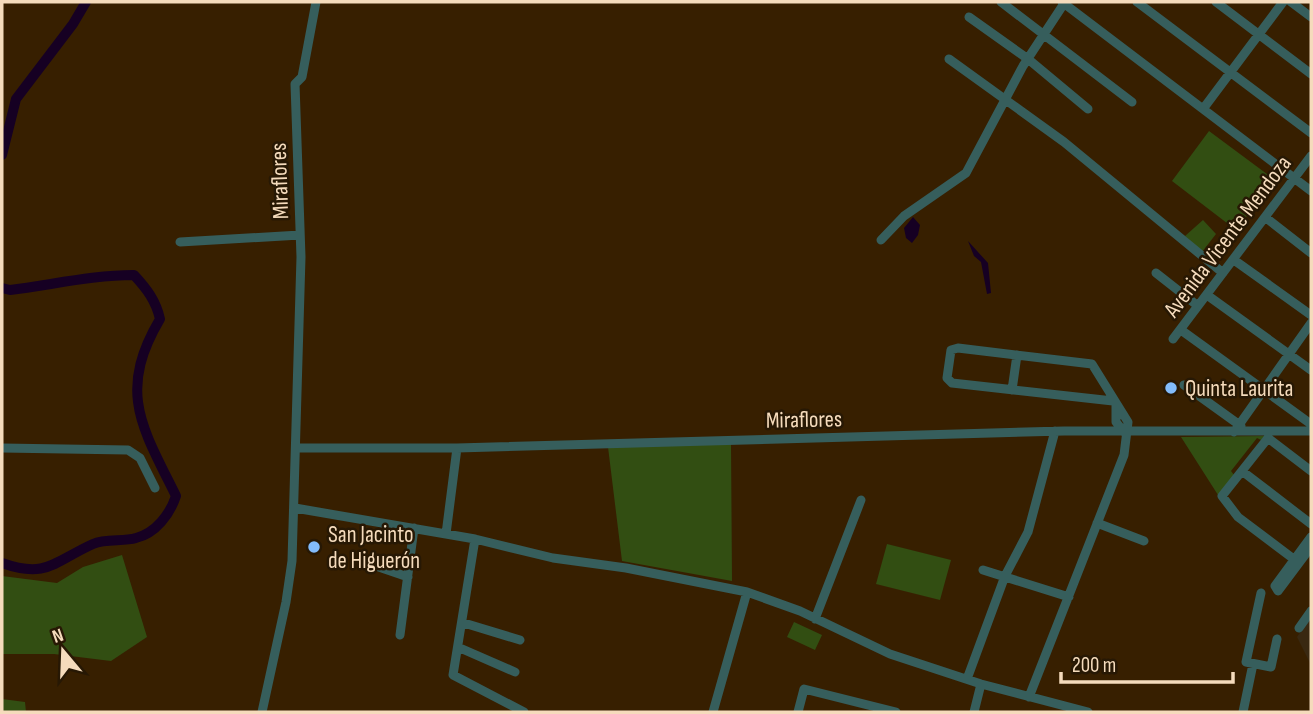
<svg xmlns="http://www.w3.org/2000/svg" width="1313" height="714" viewBox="0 0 1313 714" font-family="'Sofia Sans Condensed',sans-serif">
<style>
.built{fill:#392811}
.green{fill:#324e12}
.water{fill:#160023}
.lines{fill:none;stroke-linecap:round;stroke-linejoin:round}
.river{stroke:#160023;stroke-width:10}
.minor{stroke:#365e5c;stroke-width:9}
.poi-dot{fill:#83bcfb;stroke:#271804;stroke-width:2.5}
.labels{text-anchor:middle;stroke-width:5;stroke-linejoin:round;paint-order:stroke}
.street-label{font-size:23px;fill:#f5dbbc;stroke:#271804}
.poi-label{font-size:23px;fill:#f5dbbc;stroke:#271804;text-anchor:start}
</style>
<rect width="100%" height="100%" fill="#371f00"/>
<path class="built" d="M1311,617V665L1297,637Z"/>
<path class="green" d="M1209,131L1275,180L1236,230L1172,181Z
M1203,220L1216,234L1202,252L1185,236Z
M1265,436L1261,440L1257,438L1231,471L1234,475L1218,495L1181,437Z
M731,443L732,581L622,561L608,447Z
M887,544L951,560L940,600L876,584Z
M122,555L147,637L111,661L54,654H2V576L57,583L83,567Z
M794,622L822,635L815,650L787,637Z
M2,699L25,702L26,712H2Z"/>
<path class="water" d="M913,217L920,225L918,235L912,243L906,238L904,228Z
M968,241L988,263L991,293L987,294L981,262L974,256Z"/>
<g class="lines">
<path class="river" d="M2,155L16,99L73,24L86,2
M2,288L10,290C51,285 93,275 134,275C147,289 156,301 160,319C117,392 142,427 176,496C170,514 156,533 136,538C123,542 106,538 93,544C55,561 47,579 2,563"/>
<path class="minor" d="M1001,2L1132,102
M1062,2L1311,191
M1137,2L1311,133
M1216,2L1311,74
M1291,2L1311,17
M969,17L1028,59L1088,109
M949,59L1064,142L1223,273
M1203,109L1283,2
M1265,217L1311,253
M881,240L904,216L966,173L1023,66L1065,2
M180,242L300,235
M1234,260L1311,315
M1156,273L1198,306
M1207,295L1311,370
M1181,330L1311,424
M1173,339L1311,156
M1184,385L1241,426
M1012,390L1017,355
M1116,405V422L1124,432
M1234,432L1311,323
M2,448L128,450L140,458L155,488
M298,448H457L1064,431H1311
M1242,471L1311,524
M295,508L475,539L553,558L626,568L747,592L800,611L890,654L981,684L1088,712
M1097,523L1144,541
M446,534L457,448
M1311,537L1275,586L1278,591L1311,547
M475,539L453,675L524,712
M1299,563L1238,517L1222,496L1268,438L1311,471
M370,564L408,577
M983,570L1069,597
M1261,593L1246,662L1271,667L1277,639
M815,619L861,500
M464,623L520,640
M1299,628L1311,611
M400,635L414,528
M460,648L515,672
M967,679L1005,576L1028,532L1055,431
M1029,697L1124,455L1128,422L1092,364L958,348L951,350L947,378L952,383L1113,401
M262,712L286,602L292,561L301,257L295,84L302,77L316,2
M713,712L747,592
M798,712L804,689L896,712
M974,712L981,684
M1243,712L1253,664"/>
</g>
<g class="poi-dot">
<circle cx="1171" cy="388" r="7"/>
<circle cx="314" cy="547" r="7"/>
</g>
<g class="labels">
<g class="street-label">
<text transform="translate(279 181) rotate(-92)" y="8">Miraflores</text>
<text transform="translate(1227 236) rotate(-53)" y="8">Avenida Vicente Mendoza</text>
<text transform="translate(804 419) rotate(-1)" y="8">Miraflores</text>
</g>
<g class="poi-label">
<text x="1185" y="396">Quinta Laurita</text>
<text x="328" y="542">San Jacinto<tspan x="328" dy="26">de Higuerón</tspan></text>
</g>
</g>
<rect width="1313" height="714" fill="none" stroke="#f5dbbc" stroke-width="7"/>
<g transform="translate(63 651) rotate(341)" stroke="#271804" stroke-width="5" paint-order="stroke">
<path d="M0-5L12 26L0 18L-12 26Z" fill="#f5dbbc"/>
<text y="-10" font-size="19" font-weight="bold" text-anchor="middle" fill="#f5dbbc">N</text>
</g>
<path d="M1061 672v10h172v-10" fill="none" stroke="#f5dbbc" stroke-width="3.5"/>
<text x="1072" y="672" font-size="21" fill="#f5dbbc" stroke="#271804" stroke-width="5" paint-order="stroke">200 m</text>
</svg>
